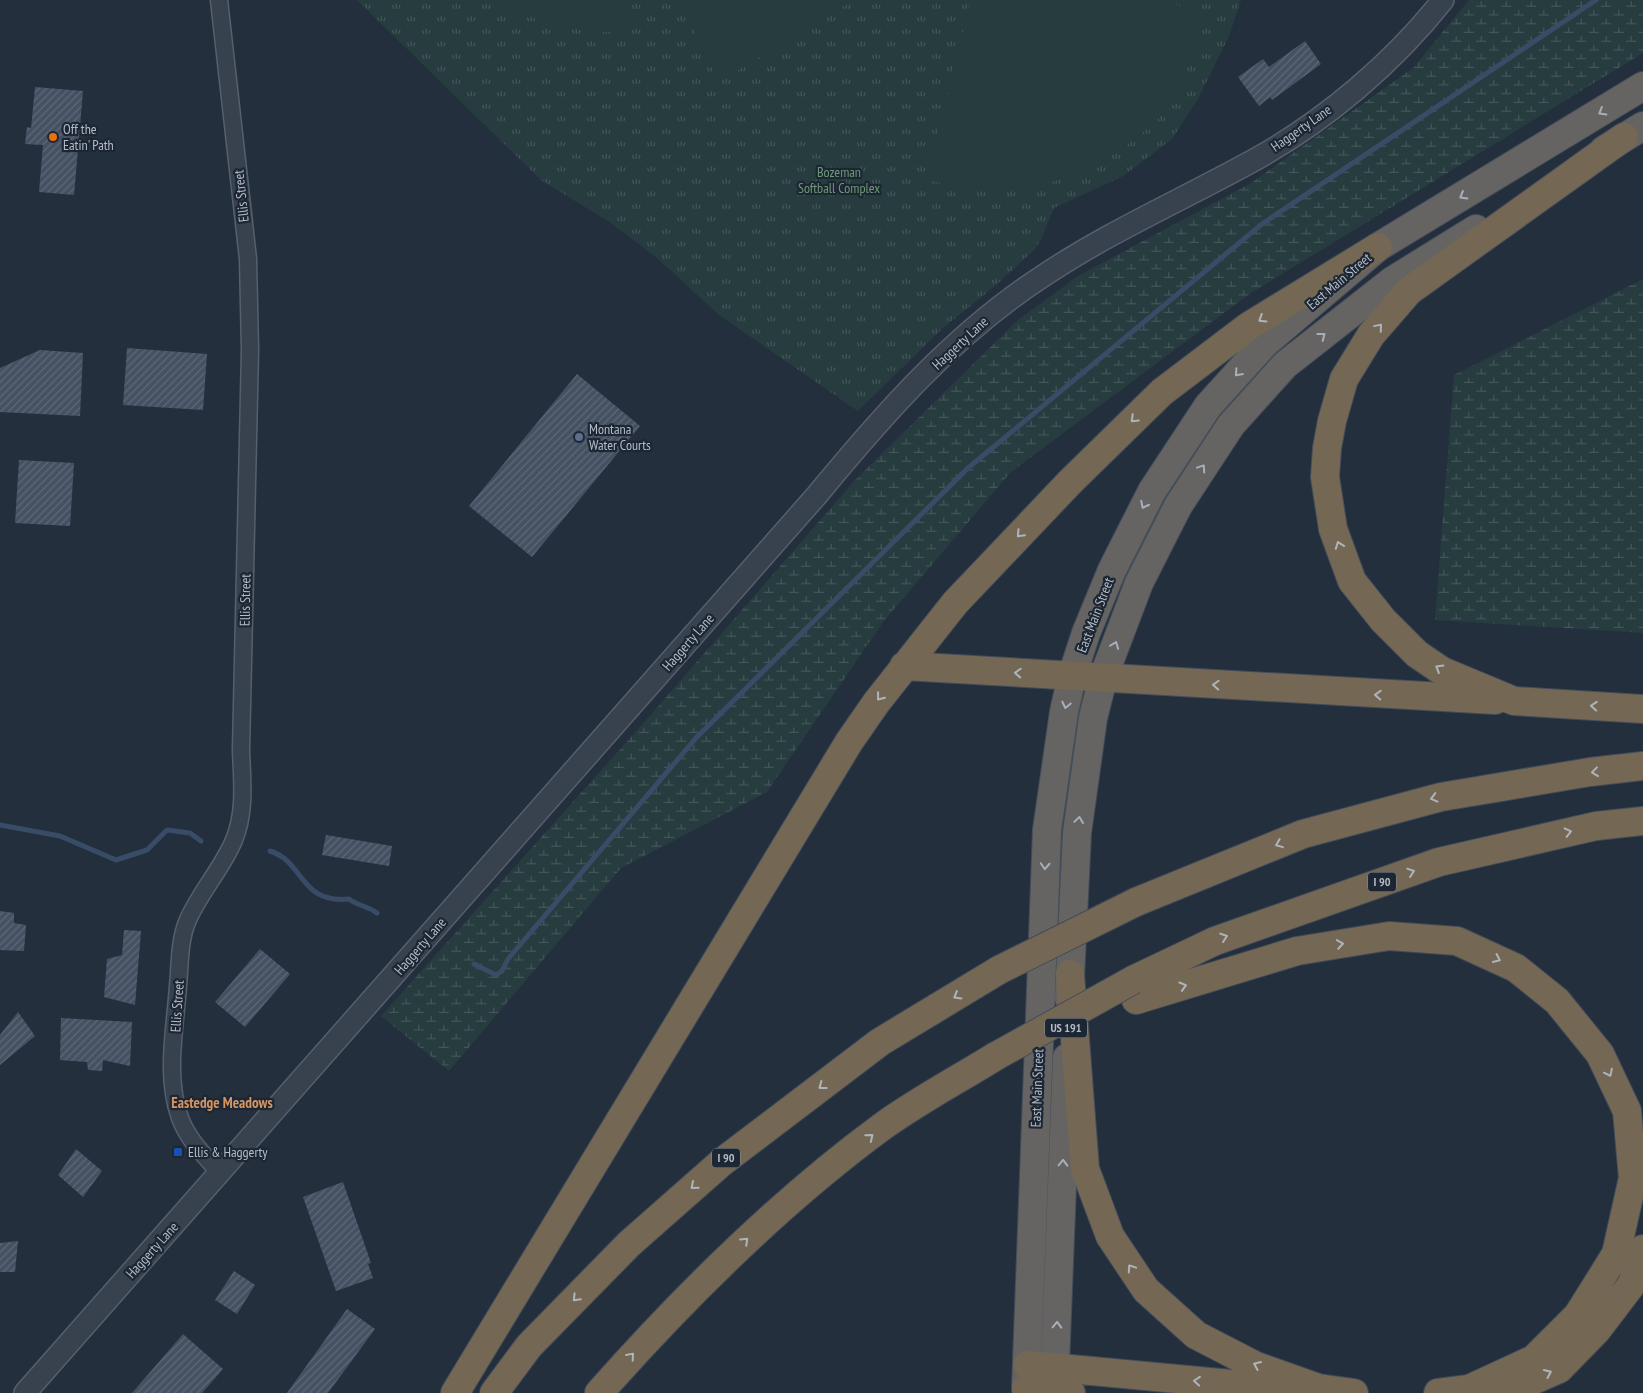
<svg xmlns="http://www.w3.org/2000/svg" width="1643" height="1393" viewBox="0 0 1643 1393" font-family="'PT Sans Narrow',sans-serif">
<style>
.wetland{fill:url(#wetland-marsh)}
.park{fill:url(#park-tufts)}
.garden{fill:#263c3f}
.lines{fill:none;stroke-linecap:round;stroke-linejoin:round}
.stream{stroke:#394c67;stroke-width:5}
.building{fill:url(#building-hatch)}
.minor-casing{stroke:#565f6c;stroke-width:19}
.tertiary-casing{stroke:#565f6c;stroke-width:24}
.trunk-casing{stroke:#434c59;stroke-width:30}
.motorway-casing{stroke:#434c59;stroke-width:30}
.minor{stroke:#38414e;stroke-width:16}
.tertiary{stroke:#38414e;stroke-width:21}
.trunk{stroke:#656462;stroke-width:28}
.motorway{stroke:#746855;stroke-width:28}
.motorway-bridge-casing{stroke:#434c59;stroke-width:30;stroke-linecap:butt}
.motorway-bridge{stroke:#746855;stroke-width:28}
.oneway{stroke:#a8afba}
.oneway2{stroke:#aeb4bd}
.food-dot{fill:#e8710a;stroke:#1d2633;stroke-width:2}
.service-dot{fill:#5c6f8a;stroke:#1d2633;stroke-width:2}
.transit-dot{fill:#1a4fb4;stroke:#1d2633;stroke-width:2}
.labels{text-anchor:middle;stroke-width:4.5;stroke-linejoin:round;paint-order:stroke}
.shield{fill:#1d2633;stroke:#878f9c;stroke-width:1}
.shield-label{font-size:12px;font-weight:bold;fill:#b4bcc9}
.street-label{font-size:14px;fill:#b4bcc9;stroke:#1d2633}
.poi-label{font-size:14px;fill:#b4bcc9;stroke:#1d2633;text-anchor:start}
.park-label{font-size:14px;fill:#6b9a76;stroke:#1d2633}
.neighbourhood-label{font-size:15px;font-weight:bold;fill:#d59563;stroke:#1d2633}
</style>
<defs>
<pattern id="wetland-marsh" width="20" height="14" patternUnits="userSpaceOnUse" patternTransform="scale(1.25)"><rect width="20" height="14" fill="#263c3f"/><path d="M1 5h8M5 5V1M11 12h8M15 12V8" fill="none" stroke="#435659"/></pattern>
<pattern id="park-tufts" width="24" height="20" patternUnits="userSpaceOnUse" patternTransform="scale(1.25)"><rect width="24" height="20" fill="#263c3f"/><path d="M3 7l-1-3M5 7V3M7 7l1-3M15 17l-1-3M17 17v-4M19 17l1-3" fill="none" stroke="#435659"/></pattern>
<pattern id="building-hatch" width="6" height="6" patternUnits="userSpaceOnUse" patternTransform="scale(1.25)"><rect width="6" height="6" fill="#455162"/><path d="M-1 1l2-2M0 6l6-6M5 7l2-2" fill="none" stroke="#5d6877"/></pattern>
</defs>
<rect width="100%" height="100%" fill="#242f3e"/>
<path class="wetland" d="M1469,0H1643V53L1251,293L1011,472L883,622L767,792L621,868L449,1071L381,1016L640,727L856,479L1018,320L1078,276L1251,183L1413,68Z
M1643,279V633L1435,620L1454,375Z"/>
<path class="park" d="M357,0H1241L1229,36L1198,99L1172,139L1123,176L1054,208L1041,240L1034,250L994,287L944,327L858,411L719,315L657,258L611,223L541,180Z"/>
<path class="garden" d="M496,0H627V32C578,33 539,25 496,0Z
M682,0H854L720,81L705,57Z
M971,0H1159L1208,14C1196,45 1185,79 1167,108C1157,122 1139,136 1125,146C1061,193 1002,194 926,180Z"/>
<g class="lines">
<path class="stream" d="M0,825L60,836L116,860L147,850L167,830L190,833L201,841
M270,851C305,862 299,904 349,899C358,906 368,906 377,913
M474,964L496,975L502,971L508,959L696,738L968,468L1262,224L1596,0"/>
</g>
<path class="building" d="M1305,41L1321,64L1272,100L1270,97L1259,106L1238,77L1263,59L1269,67Z
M35,87L83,91L74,195L39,192L43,145L25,144L27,127L31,128Z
M127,348L207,354L203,410L123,405Z
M40,350L83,353L80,416L0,412V368Z
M577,374L640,426L532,557L469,506Z
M19,460L74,463L70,526L15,523Z
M326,835L392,846L389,866L322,855Z
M0,911L14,913V923L26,925L24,951L0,950Z
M124,930L141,931L135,1005L104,997L107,959L122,955Z
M260,949L290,974L245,1027L215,1002Z
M18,1012L35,1036L0,1065V1035Z
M61,1018L132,1022L130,1066L103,1060L102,1071L88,1070L87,1062L60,1060Z
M76,1149L102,1171L83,1197L58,1175Z
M343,1182L371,1263L368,1264L373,1278L336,1291L303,1197Z
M18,1241L15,1272H0V1243Z
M234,1271L255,1285L237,1314L215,1300Z
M347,1309L375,1329L328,1393H287Z
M183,1334L223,1369L202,1393H132Z"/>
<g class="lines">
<defs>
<path id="minor" d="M219,0L248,259L250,350L241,750C242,780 246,811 234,840C222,869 199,893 187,922C179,942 180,966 178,986C175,1029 165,1077 180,1118C188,1140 205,1156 220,1173"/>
<path id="tertiary" d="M25,1393L817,495C883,415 953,335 1040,278C1108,232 1184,199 1256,159C1326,120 1393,63 1443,0"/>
<path id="trunk" d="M1604,150L1643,126
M1069,998L1077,833L1093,718L1103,678L1139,583L1178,506L1231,425L1285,365L1392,281L1476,229
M1026,1388L1047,830L1064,712L1072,676L1086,633L1112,570L1152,491L1208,406L1265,343L1378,247L1643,86
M1054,1390L1067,1058"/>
<path id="motorway" d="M1624,137L1409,291L1371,335L1344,379L1332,421L1327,448L1325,477L1333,529L1352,581L1383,620L1417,654L1442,671L1514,701L1643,709
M904,666L1495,700
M1136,902L1303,834L1441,797L1590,772L1643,766
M1070,974L1085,1169L1110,1236L1146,1290L1196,1335L1256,1366L1318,1388L1354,1393
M1133,980L1215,941L1439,862L1596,826L1643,821
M1136,1000L1297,951L1389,936L1457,941L1516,968L1557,1001L1600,1054L1627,1111L1633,1178L1616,1254L1578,1315L1534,1359L1469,1389L1438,1393
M1028,1365L1294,1390
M1026,1389L1071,1393
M455,1393L849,742L876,703L955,603L1070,482L1162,392L1249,326L1378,247
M494,1393L529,1346L629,1244L722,1162L880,1042L999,970
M599,1393C685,1296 778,1203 883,1126C919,1100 959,1079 996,1056
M1504,1393L1559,1369L1597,1330L1632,1284L1643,1249"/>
</defs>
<use href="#minor" class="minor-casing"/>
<use href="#tertiary" class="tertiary-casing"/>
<use href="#trunk" class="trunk-casing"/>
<use href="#motorway" class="motorway-casing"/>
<use href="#minor" class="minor"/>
<use href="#tertiary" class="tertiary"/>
<use href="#trunk" class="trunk"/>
<use href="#motorway" class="motorway"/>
<defs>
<path id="motorway-bridge" d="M999,970L1136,902
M996,1056L1133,980"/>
</defs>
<use href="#motorway-bridge" class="motorway-bridge-casing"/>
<use href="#motorway-bridge" class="motorway-bridge"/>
</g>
<defs><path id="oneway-chevron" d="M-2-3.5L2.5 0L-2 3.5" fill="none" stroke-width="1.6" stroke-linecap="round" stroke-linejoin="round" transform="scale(1.25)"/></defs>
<g class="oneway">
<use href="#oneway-chevron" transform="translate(1602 112) rotate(149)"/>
<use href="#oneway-chevron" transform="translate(1463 196) rotate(149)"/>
<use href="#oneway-chevron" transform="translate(1322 336) rotate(-38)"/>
<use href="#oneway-chevron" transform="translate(1238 373) rotate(132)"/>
<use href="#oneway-chevron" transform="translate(1202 468) rotate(-56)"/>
<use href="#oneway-chevron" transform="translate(1144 505) rotate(117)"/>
<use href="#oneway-chevron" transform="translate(1115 645) rotate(-69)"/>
<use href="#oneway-chevron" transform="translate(1066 705) rotate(103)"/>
<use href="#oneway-chevron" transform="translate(1079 820) rotate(-82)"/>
<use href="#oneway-chevron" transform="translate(1045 866) rotate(93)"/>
<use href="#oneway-chevron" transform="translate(1063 1163) rotate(-88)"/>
<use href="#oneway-chevron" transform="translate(1057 1325) rotate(-88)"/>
</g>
<g class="oneway2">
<use href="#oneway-chevron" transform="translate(1262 319) rotate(148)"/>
<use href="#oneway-chevron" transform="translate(1379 327) rotate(-50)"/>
<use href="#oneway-chevron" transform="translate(1134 419) rotate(136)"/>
<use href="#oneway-chevron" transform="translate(1020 534) rotate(133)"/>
<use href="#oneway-chevron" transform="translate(1339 545) rotate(-110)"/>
<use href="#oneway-chevron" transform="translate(1439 668) rotate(-149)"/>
<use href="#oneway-chevron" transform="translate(1018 673) rotate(-177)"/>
<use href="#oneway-chevron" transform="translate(1216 685) rotate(-177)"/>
<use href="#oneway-chevron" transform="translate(1378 695) rotate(-177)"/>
<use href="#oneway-chevron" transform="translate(880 697) rotate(128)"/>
<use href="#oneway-chevron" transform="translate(1594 706) rotate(-176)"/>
<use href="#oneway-chevron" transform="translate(1595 772) rotate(173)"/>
<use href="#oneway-chevron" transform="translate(1434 798) rotate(165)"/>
<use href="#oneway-chevron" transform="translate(1568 832) rotate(-13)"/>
<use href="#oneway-chevron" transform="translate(1279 844) rotate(158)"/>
<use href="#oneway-chevron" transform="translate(1411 872) rotate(-19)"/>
<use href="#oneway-chevron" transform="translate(1224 937) rotate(-19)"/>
<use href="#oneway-chevron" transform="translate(1340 944) rotate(-9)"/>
<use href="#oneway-chevron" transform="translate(1497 959) rotate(25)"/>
<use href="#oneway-chevron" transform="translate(1183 986) rotate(-17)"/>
<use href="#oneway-chevron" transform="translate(957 996) rotate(149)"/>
<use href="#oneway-chevron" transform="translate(1609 1073) rotate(64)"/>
<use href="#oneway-chevron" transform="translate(822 1086) rotate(143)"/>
<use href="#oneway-chevron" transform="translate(870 1137) rotate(-39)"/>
<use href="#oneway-chevron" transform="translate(694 1186) rotate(139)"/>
<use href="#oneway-chevron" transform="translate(745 1241) rotate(-44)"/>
<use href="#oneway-chevron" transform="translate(1131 1268) rotate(-124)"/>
<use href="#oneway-chevron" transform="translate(576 1298) rotate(134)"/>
<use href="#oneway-chevron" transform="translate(631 1356) rotate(-49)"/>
<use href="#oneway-chevron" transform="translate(1257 1365) rotate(-157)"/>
<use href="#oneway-chevron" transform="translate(1548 1373) rotate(-24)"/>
<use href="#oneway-chevron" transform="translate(1197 1381) rotate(-175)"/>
</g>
<circle class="food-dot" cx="53" cy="137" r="5"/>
<circle class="service-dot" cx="579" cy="437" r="5"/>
<rect class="transit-dot" x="173" y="1147" width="10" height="10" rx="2.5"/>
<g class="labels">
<g class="shield">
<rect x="1368" y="872.5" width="28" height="19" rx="4"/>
<rect x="1045" y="1018.5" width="42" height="19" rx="4"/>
<rect x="712" y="1148.5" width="28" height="19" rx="4"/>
</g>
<g class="shield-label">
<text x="1382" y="886">I 90</text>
<text x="1066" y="1032">US 191</text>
<text x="726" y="1162">I 90</text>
</g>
<g class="street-label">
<text transform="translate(1301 128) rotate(-35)" y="5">Haggerty Lane</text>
<text transform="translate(241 196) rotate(-96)" y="5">Ellis Street</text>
<text transform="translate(1339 281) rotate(-40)" y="5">East Main Street</text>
<text transform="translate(960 343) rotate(-43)" y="5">Haggerty Lane</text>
<text transform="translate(245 600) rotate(-89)" y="5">Ellis Street</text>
<text transform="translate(1095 615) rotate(-69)" y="5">East Main Street</text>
<text transform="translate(688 642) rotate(-49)" y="5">Haggerty Lane</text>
<text transform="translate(420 946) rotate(-49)" y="5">Haggerty Lane</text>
<text transform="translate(177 1006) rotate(-86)" y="5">Ellis Street</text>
<text transform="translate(1037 1088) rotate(-88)" y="5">East Main Street</text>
<text transform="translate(152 1250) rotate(-48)" y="5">Haggerty Lane</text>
</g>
<g class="poi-label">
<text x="63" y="134">Off the<tspan x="63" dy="16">Eatin' Path</tspan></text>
<text x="589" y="434">Montana<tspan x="589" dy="16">Water Courts</tspan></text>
<text x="188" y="1157">Ellis &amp; Haggerty</text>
</g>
<g class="park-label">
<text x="839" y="177">Bozeman<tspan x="839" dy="16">Softball Complex</tspan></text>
</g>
<g class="neighbourhood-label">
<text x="222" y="1108">Eastedge Meadows</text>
</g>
</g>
</svg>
